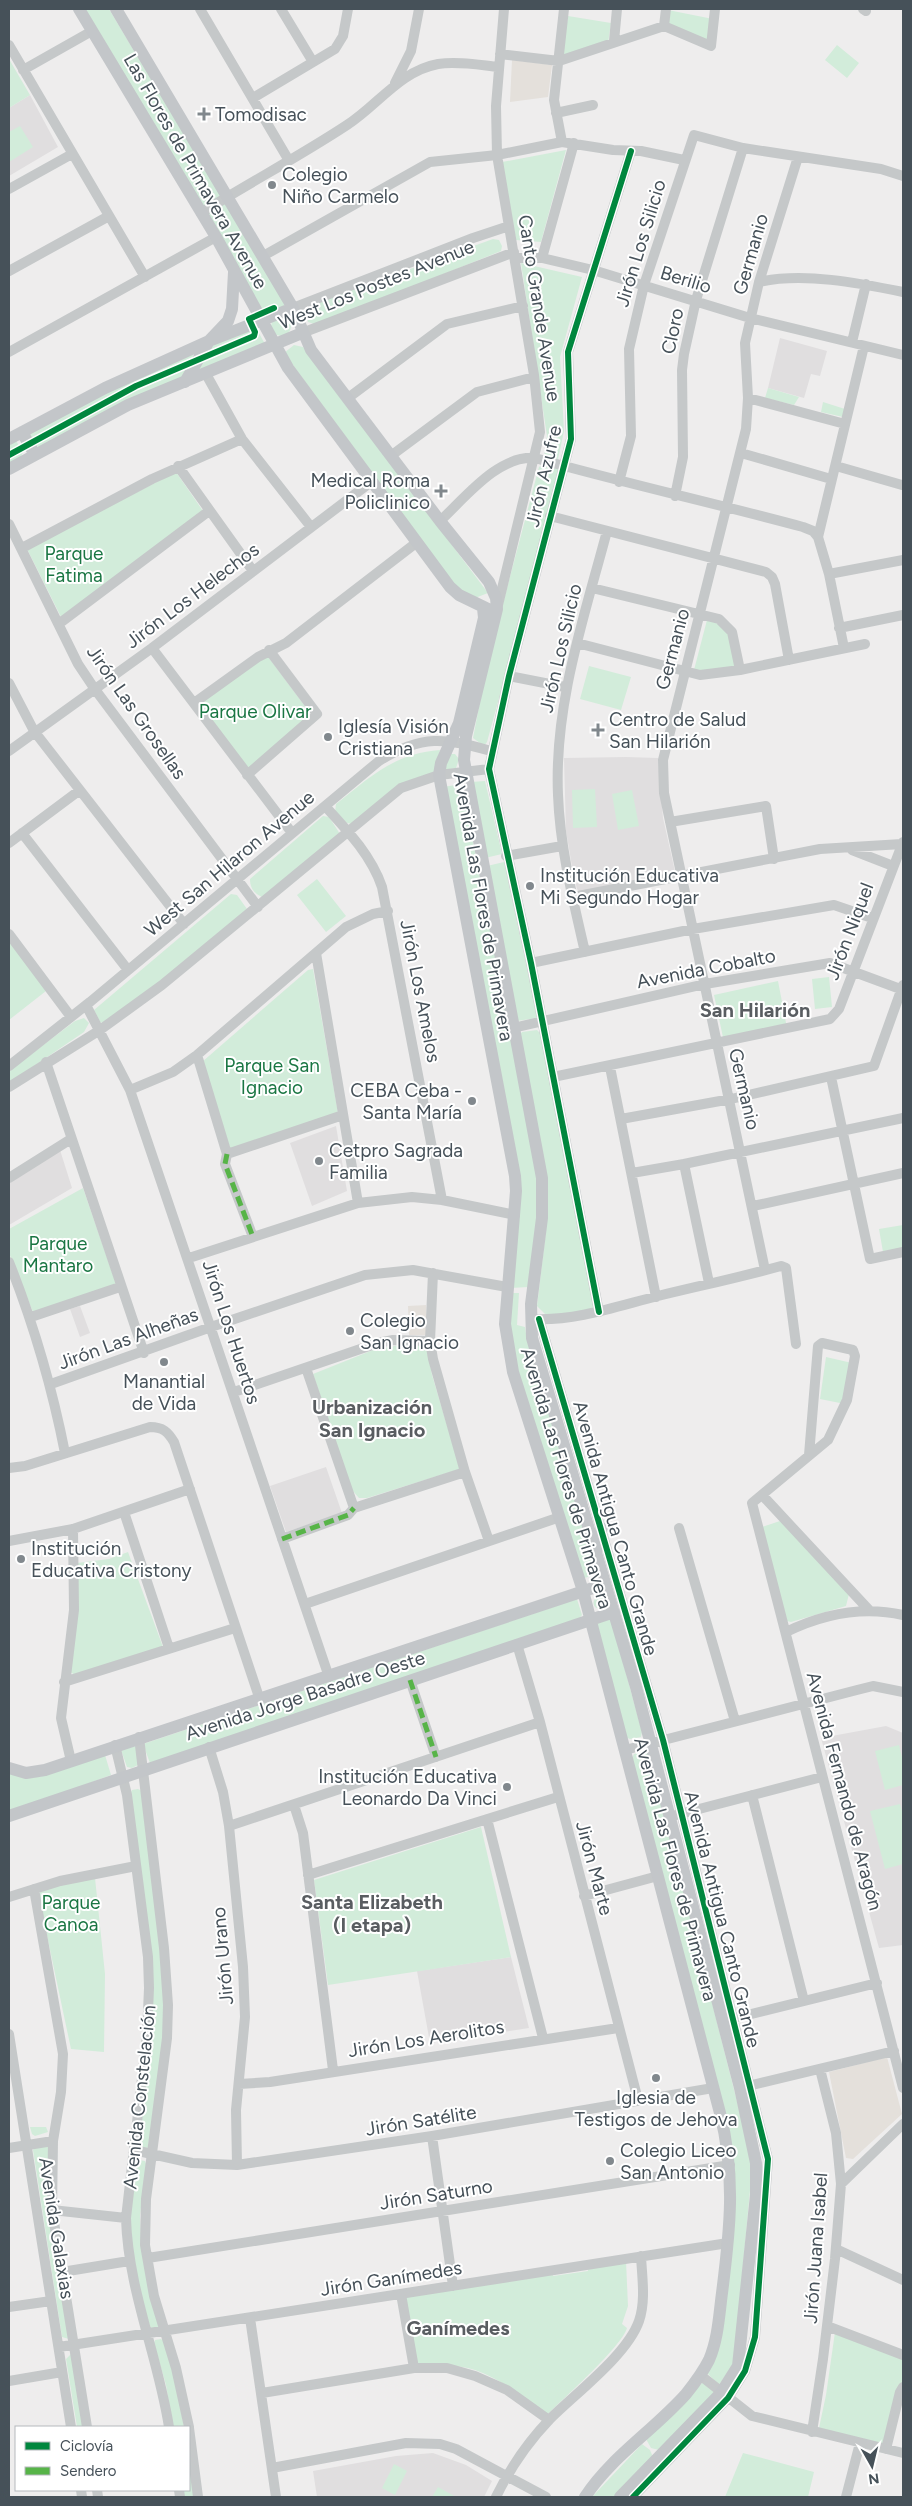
<svg xmlns="http://www.w3.org/2000/svg" width="912" height="2506" viewBox="0 0 912 2506" font-family="Figtree,sans-serif">
<style>
.commercial{fill:#e4e0db}
.education{fill:#e0dedf}
.green{fill:#d2ecda}
.lines{fill:none;stroke-linecap:round;stroke-linejoin:round}
.minor{stroke:#c5c8c9;stroke-width:10}
.major{stroke:#c3c6c9;stroke-width:12}
.quiet{stroke:#57b448;stroke-width:5;stroke-dasharray:10 5;stroke-linecap:butt}
.cycleway-casing{stroke:#fff;stroke-width:9}
.cycleway{stroke:#00873e;stroke-width:6}
.poi-dot{fill:#81888d;stroke:#fff;stroke-width:2}
.labels{text-anchor:middle;stroke-width:4;stroke-linejoin:round;paint-order:stroke}
.poi-label{font-size:19px;fill:#465159;stroke:#fff;text-anchor:start}
.street-label{font-size:19px;fill:#465159;stroke:#fff}
.park-label{font-size:19px;fill:#1a7643;stroke:#fff}
.neighbourhood-label{font-size:20px;font-weight:bold;fill:#595d61;stroke:#fff}
</style>
<rect width="100%" height="100%" fill="#eeeded"/>
<path class="commercial" d="M512,60L552,65L548,97L510,102Z
M426,1305V1335H409L408,1306Z
M887,2057L902,2114L853,2159L846,2158L829,2072Z"/>
<path class="education" d="M30,95L58,147L9,176V108Z
M780,338L827,351L820,376L811,374L804,398L768,388Z
M626,757L658,758L663,818L676,876L580,892L577,889L573,872L566,831L564,758Z
M336,1126L347,1191L312,1206L290,1143Z
M60,1150L72,1188L9,1225V1183Z
M80,1306L90,1333L80,1337L70,1309Z
M326,1467L342,1513L286,1532L270,1486Z
M886,1726L903,1733V1945L879,1948L821,1738Z
M511,1957L529,2028L430,2043L417,1971Z
M433,2453L466,2465L492,2481L484,2497H317L313,2471L396,2456Z"/>
<path class="green" d="M85,9H109L285,303L283,308L265,314Z
M668,10L713,19L707,41L669,25Z
M568,16L611,23L608,43L562,55Z
M837,45L859,63L847,78L825,60Z
M9,59L30,95L9,108Z
M20,126L33,147L9,162V132Z
M566,150L541,242L516,240L502,162Z
M493,239L499,240L502,246L501,251L317,325L308,322L306,312L308,306Z
M521,263L582,277L560,357L564,431L558,459L544,457L547,436Z
M271 326a10 10 0 1 1 20 0a10 10 0 1 1-20 0Z
M255,326L265,344L197,372L206,348Z
M294,345L303,347L488,593L475,598L466,594L454,584L284,353Z
M196,350L182,379L40,447L35,446L30,441V432L106,390Z
M768,388L799,397L794,405L765,398Z
M823,402L845,409L843,417L821,412Z
M16,441L23,452L21,457L9,464V444Z
M542,465L558,469L561,472L487,742L484,746L473,738L488,660L539,467Z
M176,472L203,511L61,617L27,549Z
M707,620L723,625L728,630L739,672L694,670Z
M266,654L310,713V717L246,771L198,705Z
M589,666L631,677L621,710L580,699Z
M440,750L433,774L352,824L347,823L335,812L336,804C370,777 395,753 440,750Z
M451,754H455L459,759L456,768L444,770Z
M485,781L502,854L485,858L471,782Z
M462,784L537,1172L539,1201L529,1287L510,1288L520,1199L443,787Z
M595,789L597,827L573,828L572,790Z
M632,790L639,826L618,830L612,794Z
M323,816L329,817L340,834L264,898C255,894 250,889 250,879Z
M504,862L537,1015L536,1018L517,1021L487,866Z
M317,879L346,916L326,932L297,895Z
M231,894L237,895L247,909L162,982L103,1023L100,1022L94,1010Z
M9,940L46,991L9,1020Z
M313,969L338,1113L231,1151L202,1062L308,970Z
M829,977L832,1007L815,1009L812,979Z
M778,981L787,1028L724,1042L714,995Z
M84,1018L89,1023L84,1032L9,1083V1071L75,1021Z
M537,1030L540,1033L595,1310L546,1315L537,1306L546,1231L519,1036L522,1032Z
M83,1188L116,1284L33,1312L9,1253V1229Z
M903,1225V1248L883,1252L879,1229Z
M511,1293H519L517,1325L525,1327L527,1340L598,1573L582,1579L511,1350Z
M405,1344H424L427,1346L432,1375L460,1469L367,1498H359L352,1490L313,1374L373,1350Z
M826,1357L852,1363L845,1404L820,1399Z
M780,1521L849,1594L846,1606L791,1622L787,1621L762,1527Z
M128,1552L163,1647L77,1676L70,1672L77,1563L109,1559Z
M593.5 1603a5.5 5.5 0 1 1 11 0a5.5 5.5 0 1 1-11 0Z
M577,1599L582,1615L578,1620L150,1763L143,1744Z
M609,1618L612,1622L642,1732L641,1737L630,1739L625,1737L596,1624Z
M899,1745L903,1761V1785L885,1790L875,1751Z
M135,1746L138,1749V1765L132,1768L127,1767L121,1750Z
M646,1751L649,1753L751,2157L752,2169L734,2362L719,2385L706,2372L735,2194L632,1758L634,1754Z
M105,1755L111,1775L9,1813V1772L39,1777Z
M138,1789L142,1791L163,1978L164,2036L148,2147L146,2150L138,2146L152,2014L130,1794L132,1790Z
M900,1804L903,1815V1864L885,1869L870,1811Z
M481,1827L511,1957L328,1985L314,1880Z
M95,1878L105,1974L104,2052L71,2049L38,1893L68,1882Z
M30,2127H46L48,2132L35,2136L32,2134Z
M48,2145L69,2339L62,2337L33,2150L36,2146Z
M139,2160L145,2161L146,2164L140,2216L141,2239L159,2326L157,2329H151L141,2300L128,2225L135,2163Z
M626,2261L628,2306L622,2324L627,2328C622,2346 565,2397 548,2414C525,2398 501,2379 475,2370C456,2364 435,2365 416,2364L404,2297L552,2272L553,2276L588,2271V2266Z
M835,2332L903,2359V2385L884,2444L819,2428L826,2395Z
M161,2339L164,2341L173,2369L184,2427H173L166,2385L154,2343L155,2340Z
M71,2354L84,2427H77L66,2359Z
M703,2382L715,2392L659,2450L651,2448L646,2439Z
M642,2444L650,2450L653,2457L616,2497H592Z
M743,2453L814,2472L808,2497H725Z
M189,2455L195,2497H184L183,2490H189Z
M394,2464L407,2471L395,2495L382,2488Z
M438,2487L456,2497H432Z"/>
<g class="lines">
<path class="minor" d="M200,9L288,159
M281,9L313,62
M863,9L866,11
M664,26L666,9
M614,41L617,9
M9,45L145,277
M500,54L559,61L664,26L711,46L715,9
M23,70L92,31
M395,83L411,51L419,9
M253,98L335,49L343,36L348,9
M556,113L593,105
M562,142L554,100L564,9
M9,189L72,154
M201,213C249,183 300,156 347,125C378,105 400,71 438,64C458,61 479,65 499,67
M263,256L430,162L497,155L562,142L613,150L641,151L684,160
M515,258H542L593,270L750,318L903,355
M542,258L574,143
M9,271L109,216
M759,282C803,272 859,283 903,292
M293,308L473,238L509,226
M302,333L514,252
M852,342L866,284
M9,352L216,237
M206,374L242,439L311,527
M348,398L447,324L523,306
M748,398L845,424
M741,453L831,479
M392,455L477,392L534,377
M178,466L253,571
M836,466L902,485
M619,482L631,436L629,349L644,285L694,135L743,148L881,169L903,176
M675,496L683,457L682,370L684,354L696,300L743,148
M550,516L766,572L772,577L775,584L789,660
M440,521C465,498 498,455 535,458C624,483 714,503 803,527L813,531L818,537
M9,524L78,664L94,688L258,907
M22,548L152,479L242,439
M829,574L903,560
M592,588L719,619L732,632L740,670
M498,605L540,432L534,375L497,155L496,106L504,9
M60,623L209,511
M839,628L903,615
M577,643L700,675L740,670L865,644
M152,648L292,833
M844,648L829,574L818,537L864,346
M509,676L565,687
M9,683L34,731L184,924
M194,703L258,657L286,643L416,543
M9,751L152,648L371,482
M247,775L317,714L269,650
M325,806C347,830 371,855 382,887L442,1200
M670,822L766,806L774,859
M22,833L128,970
M9,843L80,790
M852,850L893,866
M506,856L562,846
M573,897L820,849L902,844
M9,934L71,1017
M585,952C573,900 560,848 558,795C554,704 584,618 607,531
M316,953L358,1203
M531,963L693,929L834,905L872,918
M86,1005L130,1090L329,1677
M513,1028L705,984L830,963L903,990
M197,1055L227,1154L225,1164L253,1237
M46,1062L144,1353
M9,1066L90,1002L379,761C422,734 445,738 491,751
M610,1067L656,1297
M553,1077L830,1019L839,1009L903,842
M831,1077L870,1259L903,1252
M9,1087L100,1030L162,985L401,788L439,775L489,769
M130,1090L173,1072L197,1055L346,927L373,914L388,911
M621,1119L731,1099L874,1066L903,985
M227,1154L343,1115
M684,1164L709,1283
M632,1173L684,1164L903,1118
M9,1178L71,1139
M753,1206L903,1173
M189,1258L358,1203L412,1197L442,1200L515,1215
M9,1262C34,1325 52,1387 65,1453
M765,1270L664,793L663,760L746,429L748,398L745,343L759,282L798,157
M433,1273L430,1341L433,1359L465,1472L489,1541
M599,1312L531,963L489,769L509,676L571,439L568,352L631,151
M31,1317L120,1287
M534,1319C576,1321 618,1306 658,1296C699,1286 741,1277 781,1266L786,1268L796,1344
M539,1319L663,1740L768,2159L755,2337L745,2371L728,2398L633,2497
M306,1368L354,1508
M51,1384L211,1327L365,1275L413,1270L507,1287
M234,1392L378,1343L393,1340L430,1341
M809,1455L818,1346L822,1343L853,1350L855,1356L847,1400L828,1440L752,1503L903,2088
M9,1468L25,1466L150,1427C163,1427 168,1432 174,1442L260,1700
M763,1496L869,1610
M124,1512L169,1648
M679,1528L735,1721
M282,1539L348,1515L354,1508L465,1472
M9,1541L73,1529L190,1489
M305,1604L560,1517
M786,1632C823,1614 863,1606 903,1615
M517,1644L540,1722L638,2100
M410,1680L436,1757
M64,1682L235,1628
M139,1737L164,1948L168,2005L167,2038L146,2199L145,2245L154,2296L176,2368L189,2427
M115,1745L127,1795L148,1957L149,1988L147,2035L126,2218C128,2290 158,2356 169,2427
M209,1747L223,1792L229,1826L243,1967L245,2017L236,2110L237,2165
M625,1750L857,1690L873,1686L903,1692
M71,1761L61,1718L74,1610L73,1529
M752,1795L804,2001
M294,1805L303,1833L333,2070
M676,1815L822,1777
M487,1819L543,2038
M229,1826L540,1722
M308,1875L558,1797
M34,1889L63,2054L61,2092L53,2141L52,2210L87,2427
M584,1896L658,1876
M9,1897L60,1881L136,1866
M727,2020L877,1983
M9,2034L71,2427
M239,2084L270,2082L618,2028
M744,2087L894,2051
M432,2136L453,2286
M9,2148L53,2141
M134,2150L192,2163L237,2165L432,2136L713,2088
M841,2184L903,2124
M52,2210L126,2218
M836,2249L903,2280
M148,2258L730,2165
M62,2272L129,2261
M401,2294L414,2368
M9,2307L51,2301
M250,2318L276,2497
M827,2326L903,2355
M59,2347L728,2243
M700,2375L752,2416L903,2453
M9,2381L62,2372
M262,2393L414,2368H447L475,2376L507,2390L549,2420
M189,2428L198,2497
M812,2432L823,2359L835,2259L841,2184L836,2133L820,2069
M886,2449L900,2392L903,2387
M272,2468L406,2443L440,2444L456,2449L546,2497
M81,2490L82,2497
M97,2490L98,2497
M179,2490L180,2497
M496,2497C510,2468 527,2443 550,2419C576,2393 627,2355 639,2321C646,2301 642,2277 641,2256
M846,2497L860,2443"/>
<path class="major" d="M79,9L216,237L288,368L450,587L459,595L490,610
M116,9L293,308L311,350L440,521L489,582L496,598L497,609L466,736L464,760L542,1178V1218L531,1304L532,1338L636,1687L740,2088L756,2163V2195L738,2366L721,2393L620,2497
M185,382L209,341L228,321L232,309L234,272
M22,432L35,455
M9,439L105,388L209,341L293,308
M9,469L128,405L302,333
M483,608L484,618L459,723L441,763L439,775L515,1176L516,1191L505,1324L513,1372L583,1591L720,2113C736,2176 730,2230 722,2293C719,2316 718,2339 709,2360C703,2372 694,2384 686,2394C654,2430 611,2457 585,2497
M596,1551L602,1528
M9,1768L26,1773L45,1770L605,1584
M9,1816L614,1612"/>
<path class="quiet" d="M227,1154L225,1164L253,1237
M282,1539L348,1515L354,1508
M410,1680L436,1757"/>
<defs>
<path id="cycleway" d="M9,455L136,386L254,336L255,332L249,319L274,308
M599,1312L531,963L489,769L509,676L571,439L568,352L631,151
M539,1319L663,1740L768,2159L755,2337L745,2371L728,2398L633,2497"/>
</defs>
<use href="#cycleway" class="cycleway-casing"/>
<use href="#cycleway" class="cycleway"/>
</g>
<g class="poi-dot">
<path d="M201.5 106.5h5v5h5v5h-5v5h-5v-5h-5v-5h5z"/>
<circle cx="272" cy="185" r="5"/>
<path d="M438.5 483.5h5v5h5v5h-5v5h-5v-5h-5v-5h5z"/>
<path d="M595.5 722.5h5v5h5v5h-5v5h-5v-5h-5v-5h5z"/>
<circle cx="328" cy="737" r="5"/>
<circle cx="530" cy="886" r="5"/>
<circle cx="472" cy="1101" r="5"/>
<circle cx="319" cy="1161" r="5"/>
<circle cx="350" cy="1331" r="5"/>
<circle cx="164" cy="1362" r="5"/>
<circle cx="21" cy="1559" r="5"/>
<circle cx="507" cy="1787" r="5"/>
<circle cx="656" cy="2078" r="5"/>
<circle cx="610" cy="2161" r="5"/>
</g>
<g class="labels">
<g class="poi-label">
<text x="215" y="121">Tomodisac</text>
<text x="282" y="181">Colegio<tspan x="282" dy="22">Niño Carmelo</tspan></text>
<text x="430" y="487" text-anchor="end">Medical Roma<tspan x="430" dy="22">Policlinico</tspan></text>
<text x="609" y="726">Centro de Salud<tspan x="609" dy="22">San Hilarión</tspan></text>
<text x="338" y="733">Iglesía Visión<tspan x="338" dy="22">Cristiana</tspan></text>
<text x="540" y="882">Institución Educativa<tspan x="540" dy="22">Mi Segundo Hogar</tspan></text>
<text x="462" y="1097" text-anchor="end">CEBA Ceba -<tspan x="462" dy="22">Santa María</tspan></text>
<text x="329" y="1157">Cetpro Sagrada<tspan x="329" dy="22">Familia</tspan></text>
<text x="360" y="1327">Colegio<tspan x="360" dy="22">San Ignacio</tspan></text>
<text x="164" y="1388" text-anchor="middle">Manantial<tspan x="164" dy="22">de Vida</tspan></text>
<text x="31" y="1555">Institución<tspan x="31" dy="22">Educativa Cristony</tspan></text>
<text x="497" y="1783" text-anchor="end">Institución Educativa<tspan x="497" dy="22">Leonardo Da Vinci</tspan></text>
<text x="656" y="2104" text-anchor="middle">Iglesia de<tspan x="656" dy="22">Testigos de Jehova</tspan></text>
<text x="620" y="2157">Colegio Liceo<tspan x="620" dy="22">San Antonio</tspan></text>
</g>
<g class="street-label">
<text transform="translate(196 171) rotate(60)" y="7">Las Flores de Primavera Avenue</text>
<text transform="translate(640 243) rotate(-73)" y="7">Jirón Los Silicio</text>
<text transform="translate(750 254) rotate(-74)" y="7">Germanio</text>
<text transform="translate(686 279) rotate(17)" y="7">Berilio</text>
<text transform="translate(376 284) rotate(-22)" y="7">West Los Postes Avenue</text>
<text transform="translate(540 308) rotate(81)" y="7">Canto Grande Avenue</text>
<text transform="translate(672 331) rotate(-78)" y="7">Cloro</text>
<text transform="translate(543 476) rotate(-77)" y="7">Jirón Azufre</text>
<text transform="translate(192 595) rotate(-37)" y="7">Jirón Los Helechos</text>
<text transform="translate(560 648) rotate(-77)" y="7">Jirón Los Silicio</text>
<text transform="translate(672 649) rotate(-75)" y="7">Germanio</text>
<text transform="translate(137 712) rotate(55)" y="7">Jirón Las Grosellas</text>
<text transform="translate(229 863) rotate(-40)" y="7">West San Hilaron Avenue</text>
<text transform="translate(484 907) rotate(80)" y="7">Avenida Las Flores de Primavera</text>
<text transform="translate(849 931) rotate(-69)" y="7">Jirón Niquel</text>
<text transform="translate(706 968) rotate(-11)" y="7">Avenida Cobalto</text>
<text transform="translate(421 991) rotate(79)" y="7">Jirón Los Amelos</text>
<text transform="translate(745 1089) rotate(77)" y="7">Germanio</text>
<text transform="translate(232 1332) rotate(72)" y="7">Jirón Los Huertos</text>
<text transform="translate(128 1338) rotate(-20)" y="7">Jirón Las Alheñas</text>
<text transform="translate(567 1478) rotate(73)" y="7">Avenida Las Flores de Primavera</text>
<text transform="translate(616 1528) rotate(74)" y="7">Avenida Antigua Canto Grande</text>
<text transform="translate(305 1695) rotate(-18)" y="7">Avenida Jorge Basadre Oeste</text>
<text transform="translate(845 1791) rotate(75)" y="7">Avenida Fernando de Aragón</text>
<text transform="translate(595 1868) rotate(75)" y="7">Jirón Marte</text>
<text transform="translate(676 1869) rotate(75)" y="7">Avenida Las Flores de Primavera</text>
<text transform="translate(723 1919) rotate(76)" y="7">Avenida Antigua Canto Grande</text>
<text transform="translate(222 1956) rotate(-95)" y="7">Jirón Urano</text>
<text transform="translate(426 2038) rotate(-9)" y="7">Jirón Los Aerolitos</text>
<text transform="translate(139 2097) rotate(-84)" y="7">Avenida Constelación</text>
<text transform="translate(421 2120) rotate(-9)" y="7">Jirón Satélite</text>
<text transform="translate(436 2194) rotate(-9)" y="7">Jirón Saturno</text>
<text transform="translate(57 2228) rotate(81)" y="7">Avenida Galaxias</text>
<text transform="translate(815 2248) rotate(-86)" y="7">Jirón Juana Isabel</text>
<text transform="translate(391 2278) rotate(-9)" y="7">Jirón Ganímedes</text>
</g>
<g class="park-label">
<text x="74" y="560">Parque<tspan x="74" dy="22">Fatima</tspan></text>
<text x="255" y="718">Parque Olivar</text>
<text x="272" y="1072">Parque San<tspan x="272" dy="22">Ignacio</tspan></text>
<text x="58" y="1250">Parque<tspan x="58" dy="22">Mantaro</tspan></text>
<text x="71" y="1909">Parque<tspan x="71" dy="22">Canoa</tspan></text>
</g>
<g class="neighbourhood-label">
<text x="755" y="1017">San Hilarión</text>
<text x="372" y="1414">Urbanización<tspan x="372" dy="23">San Ignacio</tspan></text>
<text x="372" y="1909">Santa Elizabeth<tspan x="372" dy="23">(I etapa)</tspan></text>
<text x="458" y="2335">Ganímedes</text>
</g>
</g>
<rect width="912" height="2506" fill="none" stroke="#465159" stroke-width="20"/>
<rect x="15" y="2426" width="175" height="65" fill="#ffffff" stroke="#b5b9bd"/>
<rect x="25" y="2442" width="25" height="8" fill="#00873e" stroke="#b5b9bd"/>
<text x="60" y="2451" font-size="15" fill="#465159">Ciclovía</text>
<rect x="25" y="2467" width="25" height="8" fill="#57b448" stroke="#b5b9bd"/>
<text x="60" y="2476" font-size="15" fill="#465159">Sendero</text>
<g transform="translate(872 2466) rotate(172)" stroke="#ffffff" stroke-width="4" paint-order="stroke">
<path d="M0-4L9 19L0 12L-9 19Z" fill="#465159"/>
<text y="-8" font-size="14" font-weight="bold" text-anchor="middle" fill="#465159">N</text>
</g>
</svg>
